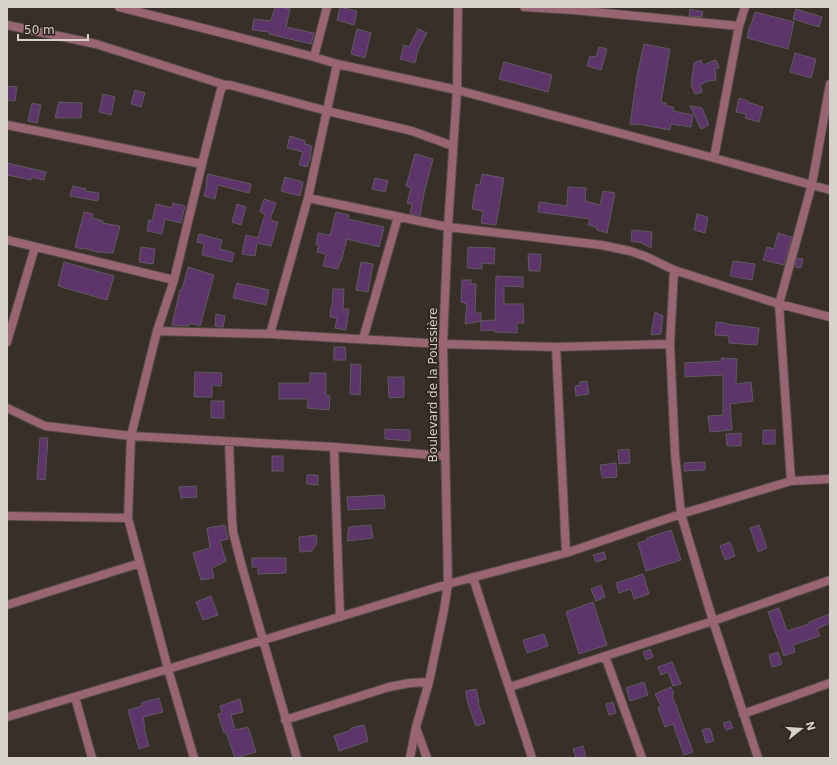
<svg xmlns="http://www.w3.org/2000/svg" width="837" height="765" viewBox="0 0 837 765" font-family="'DejaVu Sans',sans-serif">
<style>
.building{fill:#5d356b;stroke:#605963}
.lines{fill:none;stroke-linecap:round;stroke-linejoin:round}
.minor-casing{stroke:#554c46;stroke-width:10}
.minor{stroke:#9a6573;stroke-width:8}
.labels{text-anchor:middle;stroke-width:3.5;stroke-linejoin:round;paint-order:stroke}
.street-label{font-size:12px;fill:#d7d1cc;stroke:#2e251e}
</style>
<rect width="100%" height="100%" fill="#382f28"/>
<path class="building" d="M275,7H280L290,9L286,27L314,33L311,44L269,34V32L252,30L254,19L271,21Z
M340,7L357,11L354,25L337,20Z
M690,9L703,12L702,17L689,16Z
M796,9L822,17L819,27L793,19Z
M755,12L794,22L788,49L747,38L750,25H751Z
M357,29L371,33L365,58L351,54Z
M418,29L427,33L418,50L415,63L400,59L404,45L409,47Z
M644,44L670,49L661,102L666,103V106L674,107L673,111L693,115L691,127L671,124L670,130L637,124V125L630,124L637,76Z
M599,47L607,49L601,70L587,66L590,56L596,57Z
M795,53L816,59L811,78L790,72Z
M701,60L703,65L716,60L719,68L715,69L716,80L708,81L700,85L702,92L695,94L691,85L694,63Z
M504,62L552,75L548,92L499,79Z
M7,86L17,87L15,101L7,100Z
M135,90L145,93L141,107L131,104Z
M103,94L115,97L111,115L99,112Z
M739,98L748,101L747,102L763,107L759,122L745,118L746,114L736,112Z
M59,102L82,103L81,118H55Z
M32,103L41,105L37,123L28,121Z
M690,106L702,108L709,125L701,129Z
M290,136L305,141V144L312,146L310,155H311L307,167L299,165L303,152L287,148Z
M415,154L433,159L424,193L420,216L410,214L412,204L407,203L411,188L406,186Z
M7,163L46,172L44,180L31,177V180L7,175Z
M208,174L251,184L249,193L218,185L215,199L204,196L207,183H206Z
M482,174L504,178L496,225L481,223L483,211L472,209L476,184L480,185Z
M285,177L303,182L300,196L281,191Z
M375,178L388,181L385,192L372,189Z
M73,186L86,189L85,191L99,193L98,201L70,196Z
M568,187L586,188L585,201L600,205L603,191L615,193L607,233L597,230L596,227L588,225L590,219L538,212L539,202L567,206Z
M264,199L276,203L270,220L278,222L271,246L257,243L255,256L242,254L246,235L258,238L265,214L260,212Z
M173,203L185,206L181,223L165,219L162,234L147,231L149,220L152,221L156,204L172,208Z
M237,204L246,207L241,225L232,222Z
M84,212L93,214L92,218L103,221L102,223L120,226L113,253L97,252L84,248L83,249L75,247Z
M336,212L349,215L348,219L384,227L379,247L347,239L341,262H340L338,269L323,266L326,254L317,252L319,245H316L318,233L330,235Z
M697,214L708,217L705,233L694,230Z
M632,230L652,232L651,248L642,243L631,241Z
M778,233L792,237L784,265L763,260L767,247L774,249Z
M199,234L222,240L220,249L234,253L232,262L202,255L204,244L197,242Z
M141,247L155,249L153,264L139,262Z
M468,247L495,248L494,264L482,263V269L467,268Z
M528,254H541L540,271H529Z
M797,258L803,259L801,268L795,267Z
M733,261L755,264L752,280L730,276Z
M64,262L114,276L107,300L58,286Z
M361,262L373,264L368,292L356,290Z
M188,267L214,275L200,326L190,323L189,326L172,325L180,290H182Z
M496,276L523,277V287L504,286V304H523L524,323H517V333L495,332V330L481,331V321L495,320Z
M462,280H471V284H476L475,313H481V321L465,324L467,304L461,302Z
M237,283L269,290L266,305L233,298Z
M333,289H344L343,309H349L346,330L335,328L337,318L330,317L331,307L332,308Z
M655,312L663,316L661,334L651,335Z
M216,314L225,316L223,327L215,326Z
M716,322L726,323V324L759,328L757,345L729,343V336L715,335Z
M334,347H345L346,360H334Z
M721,358L737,359L736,384L751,382L753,401L730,404L732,430L710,432L708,416L723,415V375L685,377V363L722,361Z
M351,364L361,365L360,395L350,394Z
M195,372L222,373L221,386L212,385V397H194Z
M310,373H326V395L330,396L329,410L307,408L308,399H279V383H310Z
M388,377H404V397L389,398Z
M587,381L589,394L576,396L575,386L580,385V382Z
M211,401H224V418H211Z
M385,429L410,430V441L385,439Z
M763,430H775V444H763Z
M741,433V446H727L726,434Z
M40,438H48L45,480L37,479Z
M629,449L630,463L619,464L618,450Z
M272,456H283V471H272Z
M705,462V470L684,471V463Z
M616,463L617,477L602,478L600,465Z
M307,475H318V485L307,484Z
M196,486L197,497L181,498L179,487Z
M384,495L385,508L348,510L347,497Z
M225,525L228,539L220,541L226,561L212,568L214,578L201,580L193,553L210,548L207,528Z
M371,525L373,538L347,541L349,527Z
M759,525L767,548L758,552L750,528Z
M671,530L681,560L646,571L638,543L647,540V538Z
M316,535L317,543L312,551L300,552L299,537Z
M730,542L735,556L725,560L720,546Z
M604,552L606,559L596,562L593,555Z
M252,558H286V573L258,574V567H252Z
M643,574L649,594L634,599L631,589L619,593L616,583Z
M601,585L605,597L596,601L591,589Z
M211,596L218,615L203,620L196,602Z
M593,602L607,645L579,654L566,612Z
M779,608L787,631L809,624V622L830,614V623L817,629L820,636L793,645L795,652L784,656L768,612Z
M544,634L548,646L527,653L523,640Z
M650,649L653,657L646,660L643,652Z
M778,652L782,664L772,667L769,655Z
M672,662L681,684L673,686L668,672L661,675L658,667Z
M644,682L648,695L630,701L626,688Z
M671,687L674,694L672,695L693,752L684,755L673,724L665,727L658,708L661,706L655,694Z
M476,689L479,702L478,703L485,723L476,726L469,707L466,694V691Z
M159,698L163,712L143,717L145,727L144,728L149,746L139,749L128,710L142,706L141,703Z
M240,699L243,712L231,715L235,730L248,727L256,752L235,758L226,732L224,733L218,714L222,713L220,706Z
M613,702L616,713L609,715L606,704Z
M730,721L733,728L726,730L723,723Z
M364,725L368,741L339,751L334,736L351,730V728Z
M710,728L714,741L706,743L702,730Z
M583,746L586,758H576L573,749Z"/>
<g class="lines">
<defs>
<path id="minor" d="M119,7L234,36L314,57L337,64L457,90L714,158L830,190
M524,7L574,10L739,26
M7,25L96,44L225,85H230L327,111L412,131L453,146
M314,57L327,7
M7,125L202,164
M714,158L739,26L745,7
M308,198L448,227L601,245L630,251L647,257L674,270L779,304L830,317
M7,240L174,280
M674,270L670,344L675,454L681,514L713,621L758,758
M157,331L270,334L443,344L556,347L670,344
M270,334L308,198L337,64
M363,339L398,217
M7,342L35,247
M556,347L566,553
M7,408L45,426L131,436L334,447L445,456
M229,442L232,518L233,532L242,567L297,758
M334,447L340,617
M791,481L779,304L812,184L830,84
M7,516L128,518
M473,577C492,638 513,698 532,758
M7,605L140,563
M605,656L642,758
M510,687L713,621L830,580
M75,697L92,758
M743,714L830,683
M7,717L168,669L448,584L566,553L681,514L791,481L830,479
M285,720L389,687L410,683L429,682
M416,728L427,758
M194,758L168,669L128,518L131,436L157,331L174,280L202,164L221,89L225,85
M410,758L416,727L429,682L444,610L448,584L443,344L448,227L457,90L458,7"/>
</defs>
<use href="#minor" class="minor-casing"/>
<use href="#minor" class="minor"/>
</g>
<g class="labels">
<g class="street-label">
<text transform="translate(433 385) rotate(-90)" y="4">Boulevard de la Poussière</text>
</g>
</g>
<rect width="837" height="765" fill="none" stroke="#d7d1cc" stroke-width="16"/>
<g transform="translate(801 729) rotate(73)" stroke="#2e251e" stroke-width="3" paint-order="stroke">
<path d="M0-3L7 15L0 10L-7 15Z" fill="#d7d1cc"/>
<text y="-6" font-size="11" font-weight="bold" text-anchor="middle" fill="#d7d1cc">N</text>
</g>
<path d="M18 34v6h70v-6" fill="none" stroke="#d7d1cc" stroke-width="2"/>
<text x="24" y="34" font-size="12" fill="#d7d1cc" stroke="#2e251e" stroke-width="3" paint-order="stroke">50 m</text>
</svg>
